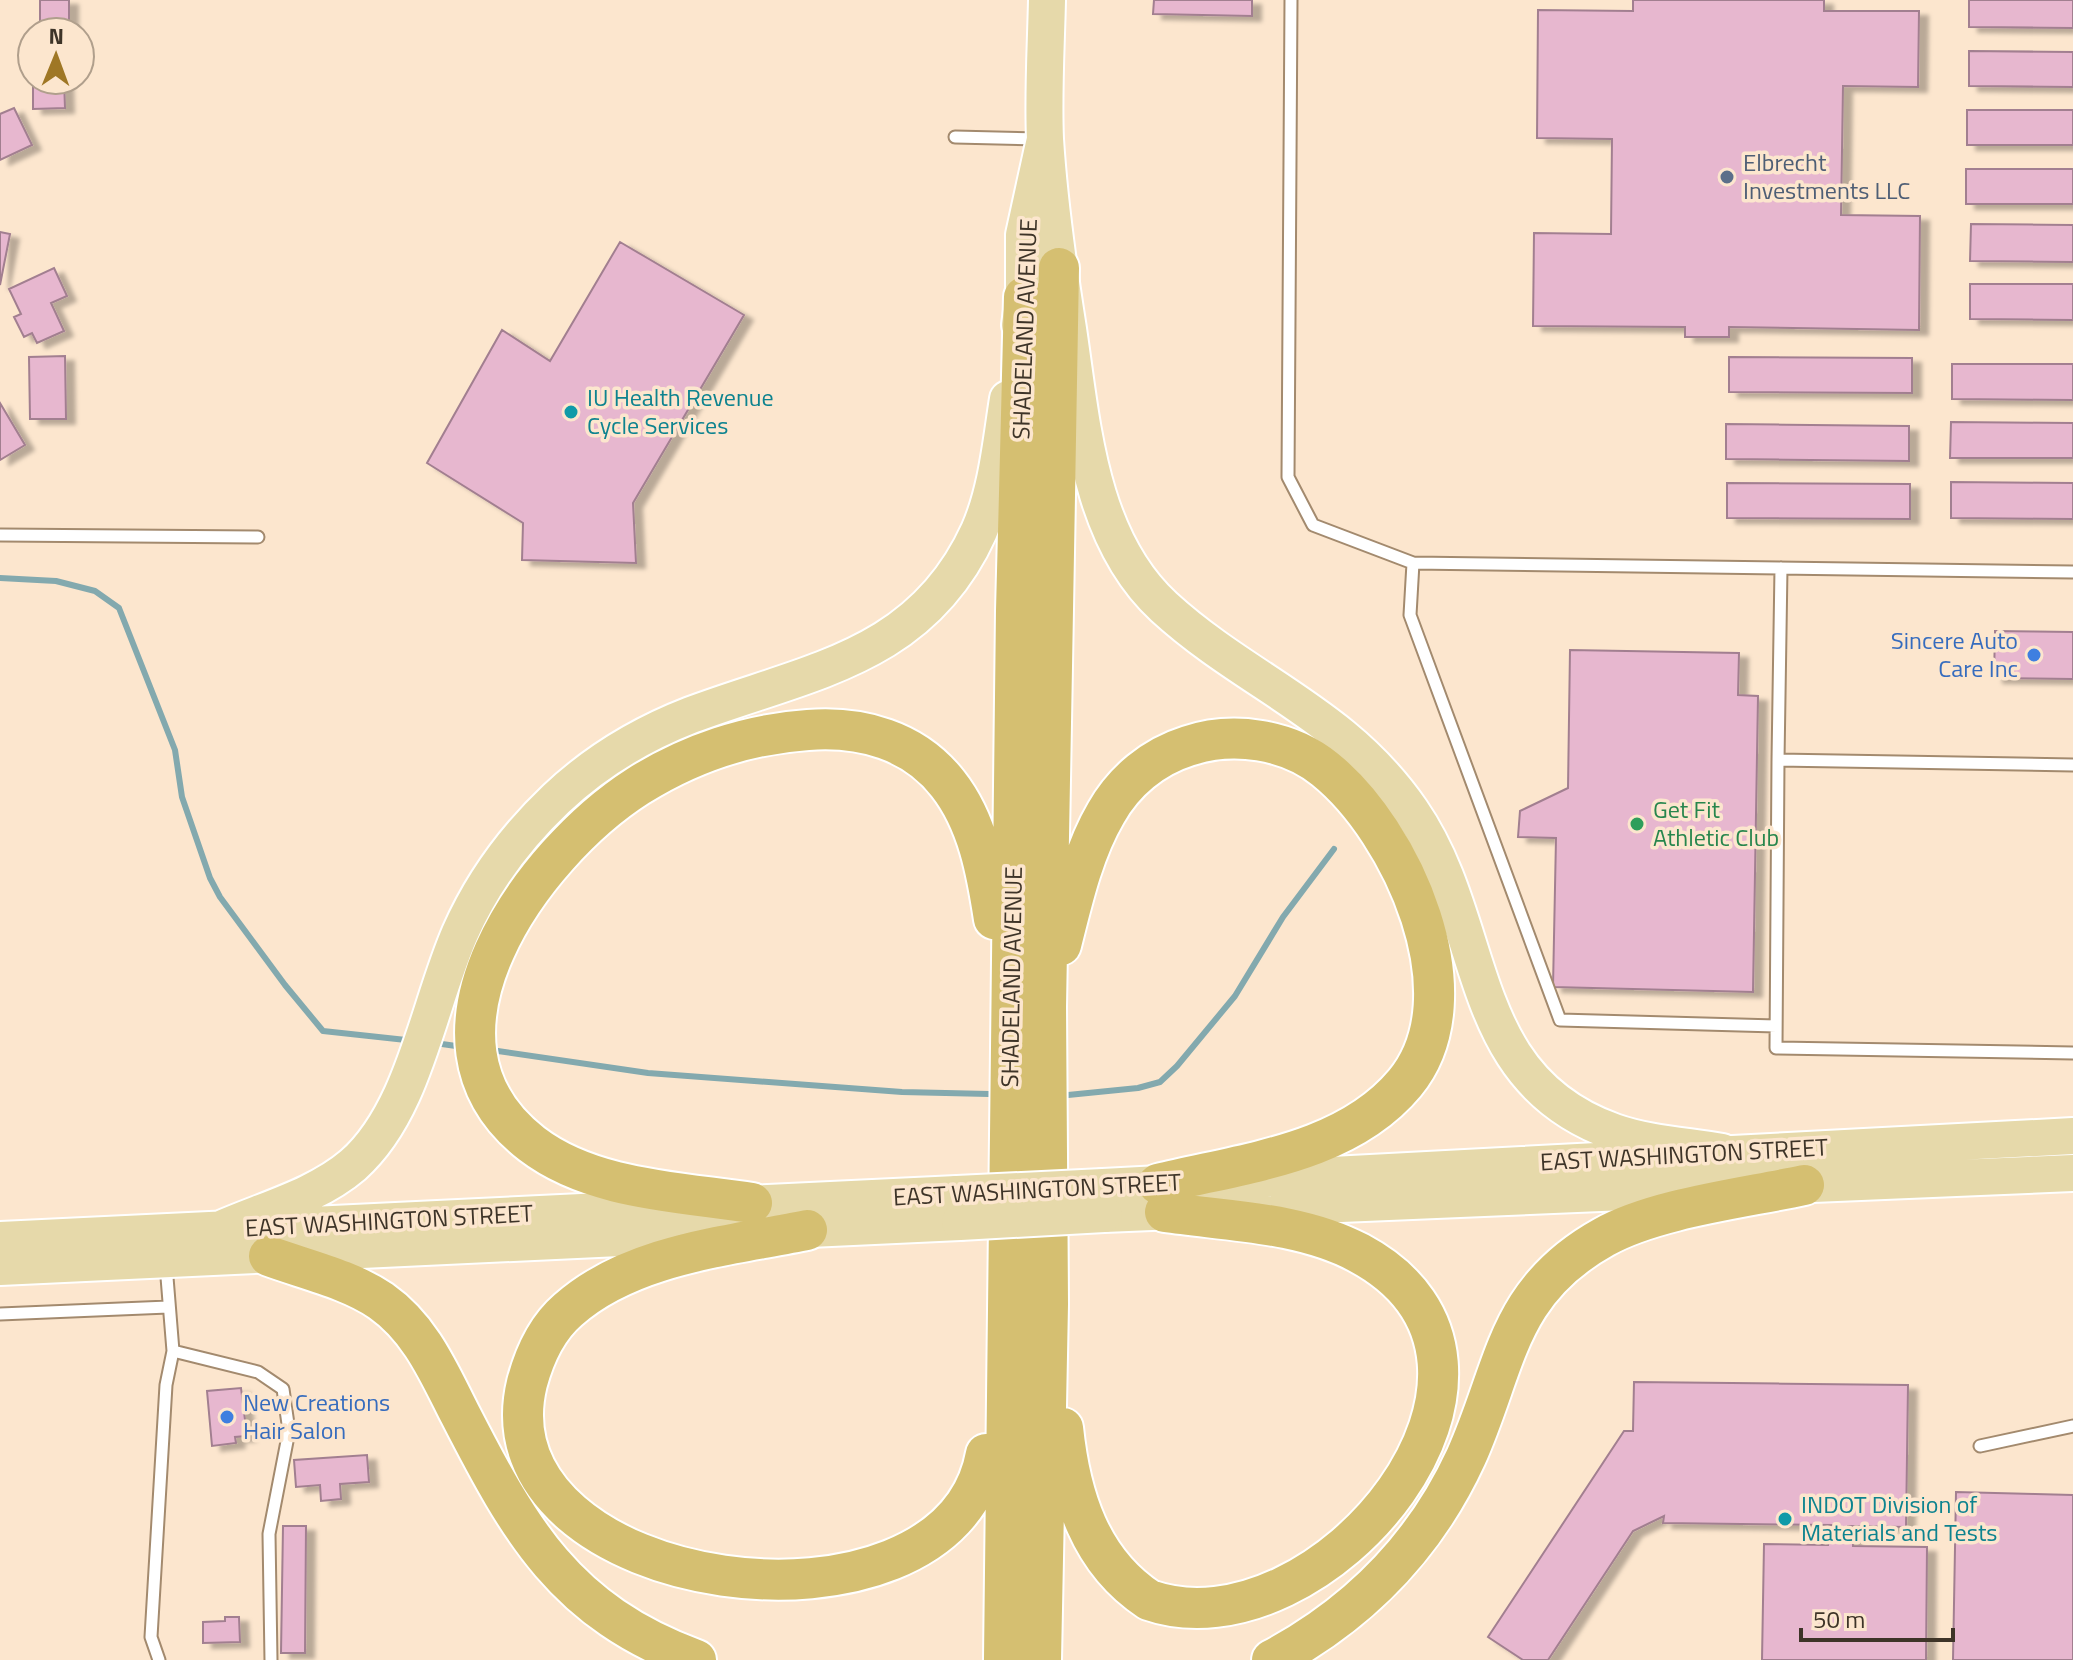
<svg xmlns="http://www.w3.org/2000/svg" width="2073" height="1660" viewBox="0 0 2073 1660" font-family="'Titillium Web',sans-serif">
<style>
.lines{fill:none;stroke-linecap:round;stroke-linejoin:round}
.stream{stroke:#83a9ae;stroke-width:6}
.building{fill:#e7b7cf;stroke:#a27f90;stroke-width:2;filter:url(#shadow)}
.service-casing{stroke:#a38a6e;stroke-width:15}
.primary-casing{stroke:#fff;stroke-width:40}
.motorway-casing{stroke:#fff;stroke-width:44}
.service{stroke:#fff;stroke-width:11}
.primary{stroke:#e6d9aa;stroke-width:36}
.motorway{stroke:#d5bf71;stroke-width:40}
.primary-bridge-casing{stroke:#fff;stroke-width:40;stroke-linecap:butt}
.primary-bridge{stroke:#e6d9aa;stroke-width:36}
.service-dot{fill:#5c6f8a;stroke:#fce6ce;stroke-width:3}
.culture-dot{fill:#0f9aa8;stroke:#fce6ce;stroke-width:3}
.shop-dot{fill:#3f7fe0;stroke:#fce6ce;stroke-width:3}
.leisure-dot{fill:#2e9e5b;stroke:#fce6ce;stroke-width:3}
.labels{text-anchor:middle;stroke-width:7;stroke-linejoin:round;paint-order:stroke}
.service-label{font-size:24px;fill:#4e5e75;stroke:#fce6ce;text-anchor:start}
.street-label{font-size:24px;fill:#3e3428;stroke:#fce6ce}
.culture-label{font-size:24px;fill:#0d838f;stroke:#fce6ce;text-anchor:start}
.shop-label{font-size:24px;fill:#366cbe;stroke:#fce6ce;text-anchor:end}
.leisure-label{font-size:24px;fill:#27864d;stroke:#fce6ce;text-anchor:start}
</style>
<defs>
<filter id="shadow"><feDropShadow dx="9" dy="5" stdDeviation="2" flood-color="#0004"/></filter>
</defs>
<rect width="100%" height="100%" fill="#fce6ce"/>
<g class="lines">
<path class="stream" d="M0,578L56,581L95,591L119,608L175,750L182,797L210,878L220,897L285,985L323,1031L406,1040
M435,1043L463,1047
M491,1050L648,1073L902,1092L989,1094
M1068,1095L1138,1088L1160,1082L1177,1066L1235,996L1283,917L1334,849"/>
</g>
<path class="building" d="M40,0H69V32H40Z
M1154,0H1252V16L1153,14Z
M1633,0H1824V11H1919L1918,87L1843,86L1841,215L1920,216L1919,330L1729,327V337H1685V327L1533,326L1534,233L1611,234L1612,139L1537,138L1538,10L1633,11Z
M1969,0H2073V28L1969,27Z
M1969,51L2073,52V87L1969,86Z
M33,80H64L65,108L33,109Z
M14,108L32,145L0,160V114Z
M1967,110H2073V145H1967Z
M1966,169H2073V204H1966Z
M1971,224L2073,225V262L1970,261Z
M0,232L10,234L0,285Z
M620,242L744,315L633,503L636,563L522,560L523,523L427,463L502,330L550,361Z
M54,268L67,296L51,303L64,331L37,343L32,333L24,337L14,317L21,314L9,289Z
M1970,284H2073V320L1970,319Z
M65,356L66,419H30L29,357Z
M1729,357L1912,358V393L1729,392Z
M1952,364H2073V400L1952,399Z
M0,403L25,445L0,460Z
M1951,422L2073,423V458H1950Z
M1726,424L1909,426V461L1726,459Z
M1951,482L2073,483V519L1951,518Z
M1727,483L1910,484V519L1727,518Z
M1995,631L2073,632V679L1994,678Z
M1570,650L1739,653L1738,695L1758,696L1753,992L1553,987L1556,838L1518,837L1520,811L1568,788Z
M1634,1382L1908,1385L1906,1527L1848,1526V1536H1853V1546L1927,1547L1926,1660H1762L1764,1544L1828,1545V1536H1833V1525L1663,1523L1664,1516L1633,1531L1548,1660H1523L1488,1637L1624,1431H1633Z
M241,1388L247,1436L235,1437L236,1443L212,1446L207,1391Z
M367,1455L369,1482L340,1484L341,1499L321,1501L320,1485L296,1487L294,1460Z
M1956,1492L2073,1495V1660H1953Z
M283,1526H306L305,1653H281Z
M225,1617H239L240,1642L203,1643V1622L225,1621Z"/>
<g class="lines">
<defs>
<path id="service" d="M1291,0L1288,477L1313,525L1413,563L2073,572
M955,137L1041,139
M0,535L258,537
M1413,563L1410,615L1560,1020L1776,1026
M1781,568L1778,760L2073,765
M1778,760L1776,1048L2073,1053
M0,1314L168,1307
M173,1351L258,1372L283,1389L289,1431L269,1534L271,1660
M1980,1446L2073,1426
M159,1660L151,1637L166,1385L173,1351L166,1265"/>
<path id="primary" d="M1047,0C1046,46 1043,93 1045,139C1049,202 1058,266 1068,329C1082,423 1089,538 1164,607C1247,683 1344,713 1411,811C1490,925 1461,1078 1614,1132C1648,1144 1688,1146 1722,1152
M1020,325L1024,297V235L1045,139
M1103,1187L2073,1136
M1104,1214L2073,1173
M221,1229C264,1210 317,1196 353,1165C414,1111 428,1006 460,933C482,883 516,837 556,799C594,763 642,734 691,715C808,671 921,659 979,531C997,490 1001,443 1008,399
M0,1240L957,1194
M0,1267L960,1222"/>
<path id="motorway" d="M1061,945C1072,901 1083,852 1106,813C1124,781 1153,757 1188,746C1233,731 1288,739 1325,769C1402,831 1477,996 1405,1083C1346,1154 1243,1163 1158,1184
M752,1203C680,1192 592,1190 532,1144C396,1039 533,853 638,786C689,754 748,734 808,730C861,726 914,740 948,784C978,822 987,873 994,919
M807,1230C728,1246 631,1254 568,1310C547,1328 534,1357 527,1383C475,1596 949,1660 986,1454
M269,1256C304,1269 349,1279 381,1301C421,1329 439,1373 460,1414C520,1531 565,1612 696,1660
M1063,1428C1070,1496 1090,1561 1149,1600C1321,1660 1566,1364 1359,1253C1301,1222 1228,1221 1165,1212
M1004,1660L1016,611L1024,297
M1041,1660L1048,1304L1046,1007L1059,268
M1272,1660C1358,1614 1425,1546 1466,1457C1507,1366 1505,1292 1604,1237C1656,1208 1744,1198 1804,1185"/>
</defs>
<use href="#service" class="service-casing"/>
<use href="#primary" class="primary-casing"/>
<use href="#motorway" class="motorway-casing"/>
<use href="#service" class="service"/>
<use href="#primary" class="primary"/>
<use href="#motorway" class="motorway"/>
<defs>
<path id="primary-bridge" d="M957,1194L1103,1187
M960,1222L1104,1214"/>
</defs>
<use href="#primary-bridge" class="primary-bridge-casing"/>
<use href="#primary-bridge" class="primary-bridge"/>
</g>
<circle class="service-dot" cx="1727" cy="177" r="8"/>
<g class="culture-dot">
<circle cx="571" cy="412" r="8"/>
<circle cx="1785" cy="1519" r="8"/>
</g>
<g class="shop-dot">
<circle cx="2034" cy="655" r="8"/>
<circle cx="227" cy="1417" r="8"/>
</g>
<circle class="leisure-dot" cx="1637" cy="824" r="8"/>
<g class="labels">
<g class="service-label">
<text x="1743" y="171">Elbrecht<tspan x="1743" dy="28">Investments LLC</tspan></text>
</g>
<g class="street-label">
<text transform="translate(1025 329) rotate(-88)" y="8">SHADELAND AVENUE</text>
<text transform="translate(1012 977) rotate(-89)" y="8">SHADELAND AVENUE</text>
<text transform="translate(1684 1155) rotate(-3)" y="8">EAST WASHINGTON STREET</text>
<text transform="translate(1037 1190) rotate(-3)" y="8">EAST WASHINGTON STREET</text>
<text transform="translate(389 1221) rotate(-3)" y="8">EAST WASHINGTON STREET</text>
</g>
<g class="culture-label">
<text x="587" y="406">IU Health Revenue<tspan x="587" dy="28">Cycle Services</tspan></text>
<text x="1801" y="1513">INDOT Division of<tspan x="1801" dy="28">Materials and Tests</tspan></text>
</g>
<g class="shop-label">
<text x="2018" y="649">Sincere Auto<tspan x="2018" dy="28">Care Inc</tspan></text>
<text x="243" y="1411" text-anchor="start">New Creations<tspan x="243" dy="28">Hair Salon</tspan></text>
</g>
<g class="leisure-label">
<text x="1653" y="818">Get Fit<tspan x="1653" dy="28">Athletic Club</tspan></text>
</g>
</g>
<g transform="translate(56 56) rotate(1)"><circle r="38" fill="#fce6ce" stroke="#b09f8c" stroke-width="2"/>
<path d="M0-6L14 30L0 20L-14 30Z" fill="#9f7725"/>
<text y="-12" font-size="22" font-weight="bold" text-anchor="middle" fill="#3e3428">N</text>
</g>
<path d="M1801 1628v12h152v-12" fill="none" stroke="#3e3428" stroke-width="4"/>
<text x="1813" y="1628" font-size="24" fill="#3e3428" stroke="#fce6ce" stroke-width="6" paint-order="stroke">50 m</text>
</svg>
